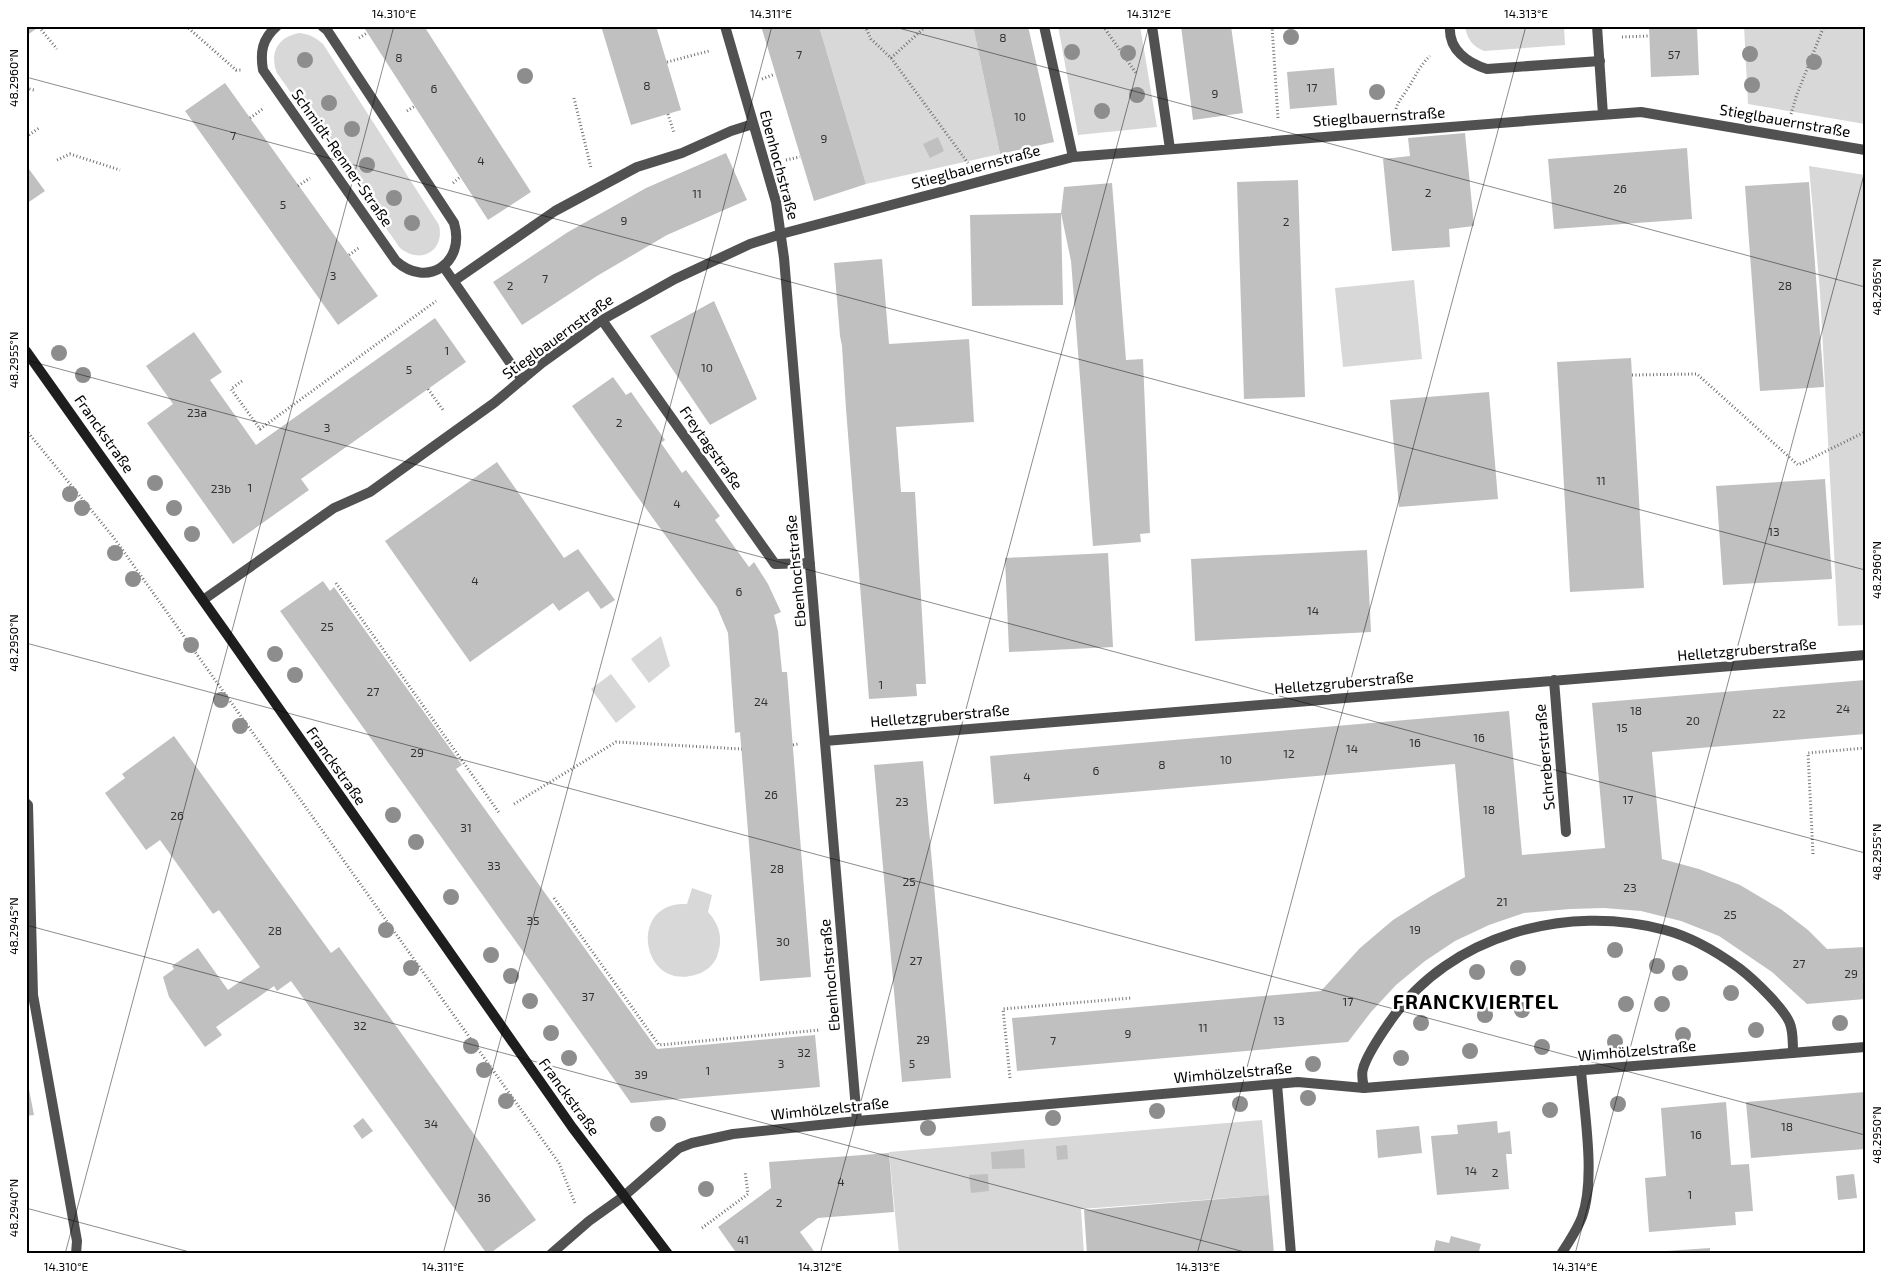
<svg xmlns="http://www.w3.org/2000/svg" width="1891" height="1280" viewBox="0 0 1891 1280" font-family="'Exo 2',sans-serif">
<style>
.green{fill:#d8d8d8}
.building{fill:#c0c0c0}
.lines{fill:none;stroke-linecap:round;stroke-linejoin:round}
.path{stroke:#737373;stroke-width:3;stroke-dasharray:1 2.5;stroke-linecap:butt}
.service{stroke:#515151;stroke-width:10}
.pedestrian{stroke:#515151;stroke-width:10}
.minor{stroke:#515151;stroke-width:10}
.secondary{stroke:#1e1e1e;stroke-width:10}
.tree{fill:#8d8d8d}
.ticks{fill:none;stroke:#000;stroke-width:1;stroke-opacity:0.45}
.labels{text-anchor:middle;stroke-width:5;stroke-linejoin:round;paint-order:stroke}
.number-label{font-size:12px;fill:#303030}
.street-label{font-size:15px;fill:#000;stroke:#fff}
.district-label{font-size:20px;font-weight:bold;letter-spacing:1px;fill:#000;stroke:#fff}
.neatline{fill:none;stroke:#000;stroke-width:2}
.ticks-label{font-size:12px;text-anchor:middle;fill:#000}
</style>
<rect width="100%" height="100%" fill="#fff"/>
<path class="green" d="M819,26H973L1000,154L866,184Z
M1058,26H1140L1157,127L1078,135Z
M1465,26H1564L1565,45L1484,51C1472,46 1467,39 1465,26Z
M1744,26H1865V124L1748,104Z
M299,33C309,34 315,37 323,44L439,225C445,251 421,265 400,248L277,73C269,53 278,37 299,33Z
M1809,166L1865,175V625L1838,626L1820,292Z
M1414,280L1422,359L1343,367L1335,288Z
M661,636L670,666L649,683L631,659Z
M611,674L636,707L616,723L591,689Z
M692,888L712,895L708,912C719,924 723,937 718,953C716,963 707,971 698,974C640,994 627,900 687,904Z
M1262,1120L1269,1195L1081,1209L1084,1254H899L889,1152Z"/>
<path class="building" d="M26,26H40L26,36Z
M363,26H424L531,192L488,220Z
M601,26H656L681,110L631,125Z
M761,26H819L866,184L814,201Z
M973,26H1028L1054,142L1000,154Z
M1181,26H1231L1243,113L1193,120Z
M1649,26H1697L1699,75L1651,77Z
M1334,68L1337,105L1290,109L1287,72Z
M225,83L378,296L338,325L185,111Z
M1465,133L1474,226L1449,229L1450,247L1392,251L1383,159L1410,156L1408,138Z
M938,137L944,151L930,158L923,144Z
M1687,148L1692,219L1554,229L1548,159Z
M726,153L747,200L667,235L597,276L522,325L493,282L568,232L646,188Z
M26,165L45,191L26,204Z
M1298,180L1305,397L1244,399L1237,182Z
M1809,182L1824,387L1760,391L1745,186Z
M1112,183L1126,360L1143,359L1150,533L1140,534L1141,542L1093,546L1071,261L1061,213L1063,305L972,306L970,215L1061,213L1064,187Z
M882,259L889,344L969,339L974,422L896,427L901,492H915L926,684H916L917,696L869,699L846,409L842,346L840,336L834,263Z
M714,301L757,399L710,425L650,336Z
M435,318L466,362L301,479L309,490L233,544L147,423L173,404L146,366L194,332L222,372L210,380L256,445Z
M1631,358L1644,588L1570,592L1557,362Z
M613,377L626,395L631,392L665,440L661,443L682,473L686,470L720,516L715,520L749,567L754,562L768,584L781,612L774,615L778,631L782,672H787L811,977L760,981L740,732L735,733L728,633L717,607L572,406Z
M1489,392L1498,499L1399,507L1390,400Z
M497,462L564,558L578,549L615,600L601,609L588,591L559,611L553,603L470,662L385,541Z
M1825,479L1832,579L1723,585L1716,486Z
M1367,550L1371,632L1195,641L1191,559Z
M1108,553L1113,647L1009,652L1005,558Z
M323,581L330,591L334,587L462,765L456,769L461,776L657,1049L815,1035L820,1087L631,1103L280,611Z
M1865,680V734L1652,752L1662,859L1699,869L1740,885L1782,910L1808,930L1827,949L1865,947V999L1807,1004L1772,972L1719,936L1681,921L1641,911L1604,908L1570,909L1524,913L1489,925L1455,941L1425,961L1396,985L1371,1012L1348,1042L1017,1071L1012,1018L1321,991L1360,948L1393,920L1431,896L1465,877L1455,764L994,804L990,756L1509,711L1522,855L1605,848L1592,703Z
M174,736L331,953L339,947L536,1220L489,1254H487L291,981L277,991L274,986L216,1027L222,1035L205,1047L169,997L163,977L174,969L172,966L198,948L228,990L260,967L219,910L213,914L160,840L146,850L105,793L125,778L122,774Z
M923,761L951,1078L902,1082L874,765Z
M26,1074L34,1115L26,1116Z
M1865,1092V1149L1751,1158L1746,1102Z
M1726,1102L1731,1165L1749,1164L1753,1211L1735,1212L1736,1225L1649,1232L1645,1178L1666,1176L1661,1108Z
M363,1118L373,1131L362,1139L353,1126Z
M1497,1121L1498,1133L1510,1131L1512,1154H1506L1509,1189L1437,1195L1431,1136L1458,1134L1457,1125Z
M1419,1126L1422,1153L1378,1158L1376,1130Z
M1067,1145L1068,1159L1057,1160L1056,1146Z
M1024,1149L1025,1168L992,1169L991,1152Z
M889,1153L894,1212L818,1218L800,1232L816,1254H737L718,1227L771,1188L769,1162Z
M988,1174L989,1191L971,1193L969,1175Z
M1854,1174L1857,1198L1838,1200L1836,1176Z
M1269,1195L1274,1254H1087L1084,1210Z
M1451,1236L1481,1244L1479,1251L1486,1254H1433L1436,1240L1449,1243Z
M1710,1248V1254H1652V1252Z"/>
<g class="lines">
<path class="path" d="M186,26L236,70H242
M865,26L871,39L891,58L968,163
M1103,26L1136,73
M1272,26L1278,118
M39,27L57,49
M1622,37L1649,36
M359,38L367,33
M891,58L924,28V26
M667,62L709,51
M762,79L775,74
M26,88L34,90
M574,98L591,168
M1396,109C1398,101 1402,98 1406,91C1416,77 1416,70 1430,56
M407,111L415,106
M668,114L674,133
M1791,114L1797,94L1824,26
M250,118L264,108
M26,137L39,128
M57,160L70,154L120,170
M786,160L800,157
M453,183L460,177
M298,186L310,178
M349,255L360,247
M1632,375L1697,374L1798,465L1865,432
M242,381L231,389L260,429L436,301
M428,389L443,410
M26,430L114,538L559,1163L575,1203
M336,583L500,814
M793,745L798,744
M514,804L616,742L742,749
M1813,854L1808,753L1865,748
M554,898L659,1045L820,1030
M1010,1078L1003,1009L1131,998
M702,1228L748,1194L745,1171"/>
<path class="service" d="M1450,26C1448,50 1468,63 1487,69L1600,61
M26,803L28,805L33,995H27
M33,995L77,1241L76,1254
M1277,1084L1291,1254"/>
<path class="pedestrian" d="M1364,1088C1363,1083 1361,1075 1363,1069C1367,1054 1382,1033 1391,1020C1449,935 1568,903 1665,930C1692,937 1717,952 1739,968C1752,978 1788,1011 1791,1027C1793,1035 1793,1045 1793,1053"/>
<path class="minor" d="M277,26C262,39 260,52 263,70L396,261C427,289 466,263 454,223L327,30L322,26
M725,26L776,202L784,258L857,1121
M1044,26L1073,157
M1152,26L1170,149
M1597,26L1603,115
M443,266L522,380
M454,281L555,211L637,167L682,153L731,131L753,124
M602,320L775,564L810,563
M203,600L334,508L370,492L494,403L542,363L602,320L675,279L750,244L781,234L1073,157L1575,117L1641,112L1865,150
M1554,680L1566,832
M825,741L1865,655
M551,1254L589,1221L624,1196L679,1148L692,1143L733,1134L857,1121L1298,1082L1364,1088L1865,1047
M1561,1254C1569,1242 1577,1230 1582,1217C1596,1178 1584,1112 1581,1070"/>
<path class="secondary" d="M26,351L224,630L572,1127L668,1254"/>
</g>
<g class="tree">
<circle cx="1291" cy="37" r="8"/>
<circle cx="1072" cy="52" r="8"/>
<circle cx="1128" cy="53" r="8"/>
<circle cx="1750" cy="54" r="8"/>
<circle cx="305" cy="60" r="8"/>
<circle cx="1814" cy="62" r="8"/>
<circle cx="525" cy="76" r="8"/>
<circle cx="1752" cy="85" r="8"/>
<circle cx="1377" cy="92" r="8"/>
<circle cx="1137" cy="95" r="8"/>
<circle cx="329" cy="103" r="8"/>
<circle cx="1102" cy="111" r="8"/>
<circle cx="352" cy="129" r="8"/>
<circle cx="367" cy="165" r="8"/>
<circle cx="394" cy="198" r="8"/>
<circle cx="412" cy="223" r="8"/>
<circle cx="59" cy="353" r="8"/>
<circle cx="83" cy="375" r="8"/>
<circle cx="155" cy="483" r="8"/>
<circle cx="70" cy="494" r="8"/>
<circle cx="82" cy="508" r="8"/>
<circle cx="174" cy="508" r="8"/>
<circle cx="192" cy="534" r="8"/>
<circle cx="115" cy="553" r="8"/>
<circle cx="133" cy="579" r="8"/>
<circle cx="191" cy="645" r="8"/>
<circle cx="275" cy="654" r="8"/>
<circle cx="295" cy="675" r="8"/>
<circle cx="221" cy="700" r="8"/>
<circle cx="240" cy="726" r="8"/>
<circle cx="393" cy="815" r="8"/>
<circle cx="416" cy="842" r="8"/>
<circle cx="451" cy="897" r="8"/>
<circle cx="386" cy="930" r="8"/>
<circle cx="1615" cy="950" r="8"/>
<circle cx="491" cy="955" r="8"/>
<circle cx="1657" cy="966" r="8"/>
<circle cx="411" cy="968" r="8"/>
<circle cx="1518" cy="968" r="8"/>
<circle cx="1477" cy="972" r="8"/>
<circle cx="1680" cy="973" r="8"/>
<circle cx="511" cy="976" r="8"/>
<circle cx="1731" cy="993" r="8"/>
<circle cx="530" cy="1001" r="8"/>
<circle cx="1626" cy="1004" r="8"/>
<circle cx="1662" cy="1004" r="8"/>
<circle cx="1522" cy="1010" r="8"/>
<circle cx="1485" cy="1015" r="8"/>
<circle cx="1421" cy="1023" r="8"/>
<circle cx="1840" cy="1023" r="8"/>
<circle cx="1756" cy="1030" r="8"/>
<circle cx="551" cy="1033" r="8"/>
<circle cx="1683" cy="1035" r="8"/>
<circle cx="1615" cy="1042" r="8"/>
<circle cx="471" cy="1046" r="8"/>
<circle cx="1542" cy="1047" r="8"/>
<circle cx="1470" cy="1051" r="8"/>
<circle cx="569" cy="1058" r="8"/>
<circle cx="1401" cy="1058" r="8"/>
<circle cx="1313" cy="1064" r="8"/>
<circle cx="484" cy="1070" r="8"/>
<circle cx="1308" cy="1098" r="8"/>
<circle cx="506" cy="1101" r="8"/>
<circle cx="1240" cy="1104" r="8"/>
<circle cx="1618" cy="1104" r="8"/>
<circle cx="1550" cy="1110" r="8"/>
<circle cx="1157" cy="1111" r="8"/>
<circle cx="1053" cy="1118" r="8"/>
<circle cx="658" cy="1124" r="8"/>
<circle cx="928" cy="1128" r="8"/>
<circle cx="706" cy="1189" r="8"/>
</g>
<path class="ticks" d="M891,26L1865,287M26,77L1865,570M26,360L1865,853M26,643L1865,1135M26,925L1252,1254M26,1208L197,1254M65,1254L394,26M443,1254L772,26M820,1254L1149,26M1197,1254L1526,26M1575,1254L1865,171"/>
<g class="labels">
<g class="number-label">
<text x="1003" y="42">8</text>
<text x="799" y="59">7</text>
<text x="1674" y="59">57</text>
<text x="399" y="62">8</text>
<text x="647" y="90">8</text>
<text x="1312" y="92">17</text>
<text x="434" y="93">6</text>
<text x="1215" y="98">9</text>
<text x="1020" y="121">10</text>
<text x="233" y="140">7</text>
<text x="824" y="143">9</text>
<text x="481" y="165">4</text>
<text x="1620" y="193">26</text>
<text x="1428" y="197">2</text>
<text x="697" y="198">11</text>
<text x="283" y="209">5</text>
<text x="624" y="225">9</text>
<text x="1286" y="226">2</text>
<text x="333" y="280">3</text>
<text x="545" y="283">7</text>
<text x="510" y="290">2</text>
<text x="1785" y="290">28</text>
<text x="447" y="355">1</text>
<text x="707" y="372">10</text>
<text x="409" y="374">5</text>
<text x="197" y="417">23a</text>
<text x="619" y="427">2</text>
<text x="327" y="432">3</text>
<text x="1601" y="485">11</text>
<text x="250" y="492">1</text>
<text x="221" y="493">23b</text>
<text x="677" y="508">4</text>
<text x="1774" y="536">13</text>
<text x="475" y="585">4</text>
<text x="739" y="596">6</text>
<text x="1313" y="615">14</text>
<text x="327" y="631">25</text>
<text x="881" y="689">1</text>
<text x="373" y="696">27</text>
<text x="761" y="706">24</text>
<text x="1843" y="713">24</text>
<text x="1636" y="715">18</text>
<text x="1779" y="718">22</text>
<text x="1693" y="725">20</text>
<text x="1622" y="732">15</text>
<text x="1479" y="742">16</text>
<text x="1415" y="747">16</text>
<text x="1352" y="753">14</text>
<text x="417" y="757">29</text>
<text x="1289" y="758">12</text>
<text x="1226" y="764">10</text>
<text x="1162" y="769">8</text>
<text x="1096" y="775">6</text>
<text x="1027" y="781">4</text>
<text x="771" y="799">26</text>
<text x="1628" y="804">17</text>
<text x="902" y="806">23</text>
<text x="1489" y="814">18</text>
<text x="177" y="820">26</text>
<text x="466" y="832">31</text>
<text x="494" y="870">33</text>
<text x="777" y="873">28</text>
<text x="909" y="886">25</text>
<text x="1630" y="892">23</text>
<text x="1502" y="906">21</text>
<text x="1730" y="919">25</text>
<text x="533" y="925">35</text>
<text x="1415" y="934">19</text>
<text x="275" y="935">28</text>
<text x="783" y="946">30</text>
<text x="916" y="965">27</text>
<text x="1799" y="968">27</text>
<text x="1851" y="978">29</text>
<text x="588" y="1001">37</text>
<text x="1348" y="1006">17</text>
<text x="1279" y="1025">13</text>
<text x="360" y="1030">32</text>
<text x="1203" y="1032">11</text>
<text x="1128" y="1038">9</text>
<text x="923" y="1044">29</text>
<text x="1053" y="1045">7</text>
<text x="804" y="1057">32</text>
<text x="781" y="1068">3</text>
<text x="912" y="1068">5</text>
<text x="708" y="1075">1</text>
<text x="641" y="1079">39</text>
<text x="431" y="1128">34</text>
<text x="1787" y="1131">18</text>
<text x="1696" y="1139">16</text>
<text x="1471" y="1175">14</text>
<text x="1495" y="1177">2</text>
<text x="841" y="1186">4</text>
<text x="1690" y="1199">1</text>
<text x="484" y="1202">36</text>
<text x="779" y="1207">2</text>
<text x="743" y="1244">41</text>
</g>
<g class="street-label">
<text transform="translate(1379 117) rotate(-4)" y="5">Stieglbauernstraße</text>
<text transform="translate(1785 121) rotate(10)" y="5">Stieglbauernstraße</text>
<text transform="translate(342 158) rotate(55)" y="5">Schmidt-Renner-Straße</text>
<text transform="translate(779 165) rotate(75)" y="5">Ebenhochstraße</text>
<text transform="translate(976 167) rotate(-15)" y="5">Stieglbauernstraße</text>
<text transform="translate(558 337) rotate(-36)" y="5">Stieglbauernstraße</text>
<text transform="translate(104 434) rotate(55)" y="5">Franckstraße</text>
<text transform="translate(711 448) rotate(55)" y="5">Freytagstraße</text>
<text transform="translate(796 571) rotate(-95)" y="5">Ebenhochstraße</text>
<text transform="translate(1747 650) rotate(-5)" y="5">Helletzgruberstraße</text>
<text transform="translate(1344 683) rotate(-5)" y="5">Helletzgruberstraße</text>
<text transform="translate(940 716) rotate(-5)" y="5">Helletzgruberstraße</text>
<text transform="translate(1545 757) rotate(-95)" y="5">Schreberstraße</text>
<text transform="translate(336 766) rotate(55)" y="5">Franckstraße</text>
<text transform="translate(830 975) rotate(-95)" y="5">Ebenhochstraße</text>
<text transform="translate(1637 1051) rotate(-5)" y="5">Wimhölzelstraße</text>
<text transform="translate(1233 1073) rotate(-5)" y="5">Wimhölzelstraße</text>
<text transform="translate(569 1097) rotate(54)" y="5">Franckstraße</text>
<text transform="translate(830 1109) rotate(-6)" y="5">Wimhölzelstraße</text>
</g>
<g class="district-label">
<text x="1476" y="1009">FRANCKVIERTEL</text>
</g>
</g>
<rect width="1891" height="1280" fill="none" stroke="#ffffff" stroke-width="55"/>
<rect x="28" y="28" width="1836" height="1224" class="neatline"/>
<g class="ticks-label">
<text x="394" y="18">14.310°E</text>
<text x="771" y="18">14.311°E</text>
<text x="1149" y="18">14.312°E</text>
<text x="1526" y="18">14.313°E</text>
<text transform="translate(14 78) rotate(-90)" y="4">48.2960°N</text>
<text transform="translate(1877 287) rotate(-90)" y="4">48.2965°N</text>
<text transform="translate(14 360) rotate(-90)" y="4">48.2955°N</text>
<text transform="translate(1877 570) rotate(-90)" y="4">48.2960°N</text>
<text transform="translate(14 643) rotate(-90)" y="4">48.2950°N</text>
<text transform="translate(1877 852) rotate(-90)" y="4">48.2955°N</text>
<text transform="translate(14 926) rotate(-90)" y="4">48.2945°N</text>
<text transform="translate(1877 1135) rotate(-90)" y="4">48.2950°N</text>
<text transform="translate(14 1208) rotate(-90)" y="4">48.2940°N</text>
<text x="66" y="1271">14.310°E</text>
<text x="443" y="1271">14.311°E</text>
<text x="820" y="1271">14.312°E</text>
<text x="1198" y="1271">14.313°E</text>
<text x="1575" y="1271">14.314°E</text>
</g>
</svg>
